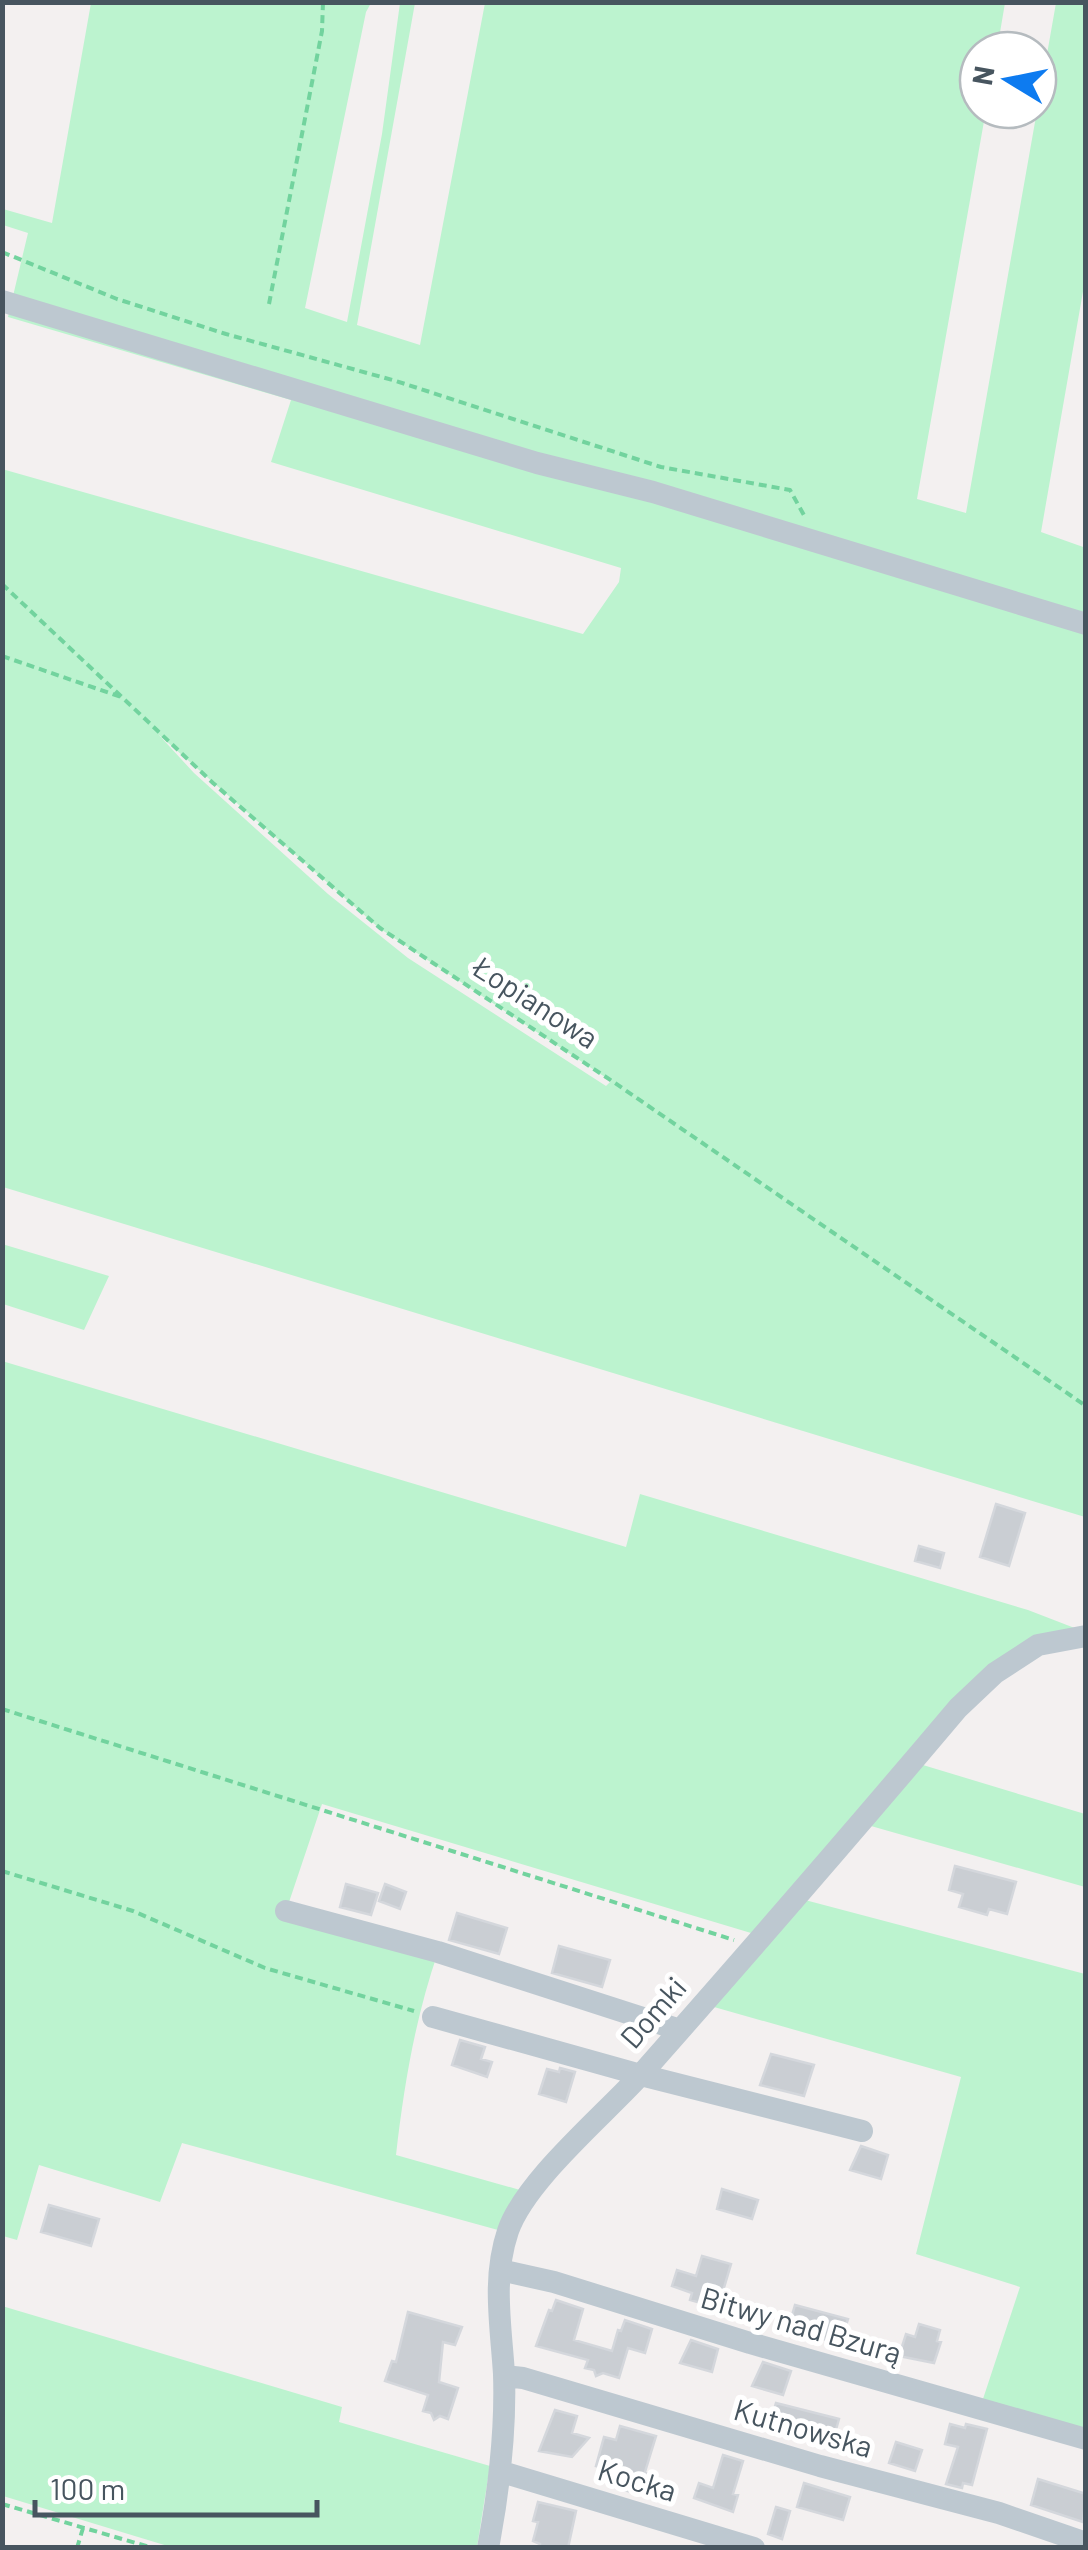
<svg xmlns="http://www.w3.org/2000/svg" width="1088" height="2550" viewBox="0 0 1088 2550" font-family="Barlow,sans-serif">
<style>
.green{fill:#bcf3cf;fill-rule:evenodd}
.building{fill:#caced3;stroke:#d4d7dc;stroke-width:2.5}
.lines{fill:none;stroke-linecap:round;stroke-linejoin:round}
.path{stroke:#72d39e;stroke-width:4;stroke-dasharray:8 5;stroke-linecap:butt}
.minor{stroke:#bdc8d0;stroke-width:22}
.labels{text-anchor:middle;stroke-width:10;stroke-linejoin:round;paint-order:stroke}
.street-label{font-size:30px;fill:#47555f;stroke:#fff}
</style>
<rect width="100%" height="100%" fill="#f3f0f0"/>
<path class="green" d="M91,3H371L366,12L305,308L347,322L382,134L400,3H415L357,325L420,345L485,3H1005L997,50H978V110H986L917,499L966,513L1056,3H1085V280L1041,532L1086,548L1085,1517L3,1187L2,469L583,634L619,582L621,568L271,462L291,400L8,317L28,233L3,225V209L52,223ZM158,734L379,928L611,1081L606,1086L408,958L328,894L194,773Z
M2,1244L109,1276L84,1330L3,1304Z
M2,1361L626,1547L640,1494L1028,1610L1085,1632L1038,1645L913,1762L1085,1814V1887L871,1826L805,1900L1085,1974V2439L980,2408L1020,2287L916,2254L961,2077L714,2007L751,1933L322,1804L286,1911L438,1952C415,2019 404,2085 396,2155L520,2190L498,2230L182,2143L160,2202L39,2165L17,2240L3,2236Z
M2,2306L342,2407L339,2422L490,2466L477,2547H171L3,2496Z"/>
<path class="building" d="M996,1504L1025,1513L1009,1566L980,1557Z
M919,1546L944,1553L940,1568L915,1561Z
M955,1866L1016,1882L1007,1914L989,1909L987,1915L959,1907L963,1894L949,1890Z
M346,1884L378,1893L371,1915L340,1907Z
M385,1884L406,1892L400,1909L379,1901Z
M457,1913L507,1928L499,1954L449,1940Z
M559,1946L610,1960L602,1987L552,1973Z
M460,2040L485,2047L481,2059L492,2062L487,2077L452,2065Z
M771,2054L814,2065L804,2096L760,2085Z
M560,2068L575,2072L566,2102L539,2094L547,2069L559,2072Z
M861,2146L888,2155L881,2179L850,2170Z
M722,2189L758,2200L752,2219L717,2209Z
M49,2205L99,2219L91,2246L41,2232Z
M702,2256L731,2264L718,2308L690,2300L692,2293L672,2286L677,2270L696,2276Z
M556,2300L583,2309L574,2340L612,2351L618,2330L621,2331L625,2320L652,2329L645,2353L628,2348L619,2378L603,2373L596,2376L594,2370L585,2368L588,2360L536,2346L549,2310L552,2311Z
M795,2305L848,2319L840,2344L809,2335L812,2325L791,2319Z
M408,2312L462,2327L455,2345L443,2342L439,2382L458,2388L448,2419L440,2416L434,2420L431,2413L423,2411L428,2395L385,2381L392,2361L396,2362Z
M919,2324L940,2330L937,2341L941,2342L934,2363L899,2356L906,2334L915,2337Z
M691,2340L718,2349L712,2372L680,2363Z
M763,2362L791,2371L783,2395L752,2386Z
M776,2403L839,2419L832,2444L769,2426Z
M555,2410L577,2416L572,2433L589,2438L572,2457L539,2451Z
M950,2424L965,2428L966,2424L987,2429L972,2485L963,2483L962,2488L946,2484L958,2447L945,2444Z
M620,2426L656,2436L645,2472L653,2474L647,2496L612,2487L616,2471L596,2466L604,2437L616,2440Z
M896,2442L922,2450L915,2471L889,2463Z
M723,2455L743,2461L733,2494L738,2495L733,2512L694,2498L699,2483L713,2488Z
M1038,2479L1086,2494L1083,2522L1031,2505Z
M804,2483L850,2497L843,2520L797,2507Z
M538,2502L576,2511L568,2548H539L540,2544L533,2541L538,2522L533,2521Z
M776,2507L790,2511L782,2539L768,2534Z"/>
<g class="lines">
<path class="path" d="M2,252L117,299L226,334L396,381L661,467L790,490L805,517
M269,304L322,31L323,2
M2,584L213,783L380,928L612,1081L1086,1406
M2,656L121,697
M2,1709L734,1940
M2,1871L133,1911L265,1968L414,2011
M2,2504L153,2548
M77,2548L83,2528"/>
<path class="minor" d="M2,301L537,463L653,492L1086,624
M286,1911L438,1952L680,2030
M433,2017L641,2075L862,2131
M500,2270L554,2282L750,2343L1086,2439
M504,2376L523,2378L820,2466L999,2513L1086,2543
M502,2472L754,2548
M488,2548C499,2490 506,2433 504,2374C501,2326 492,2278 508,2231C526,2179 607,2113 645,2070C750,1951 855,1830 958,1708L995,1673L1038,1645L1086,1636"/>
</g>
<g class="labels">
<g class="street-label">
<text transform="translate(535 1003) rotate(33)" y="10">Łopianowa</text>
<text transform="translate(654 2013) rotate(-49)" y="10">Domki</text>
<text transform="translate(801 2326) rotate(16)" y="10">Bitwy nad Bzurą</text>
<text transform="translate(803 2429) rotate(16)" y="10">Kutnowska</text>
<text transform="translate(637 2481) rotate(17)" y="10">Kocka</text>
</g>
</g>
<rect width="1088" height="2550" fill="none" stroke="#47555f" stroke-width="10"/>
<g transform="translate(1008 80) rotate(280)"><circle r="48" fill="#ffffff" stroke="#b5bbbf" stroke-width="2.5"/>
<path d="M0-8L18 38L0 25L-18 38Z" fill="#0d7bf0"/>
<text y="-15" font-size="28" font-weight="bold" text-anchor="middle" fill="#47555f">N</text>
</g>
<path d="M35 2500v15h282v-15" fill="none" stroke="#47555f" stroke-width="5"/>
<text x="50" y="2500" font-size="30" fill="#47555f" stroke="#ffffff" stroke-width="8" paint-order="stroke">100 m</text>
</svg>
